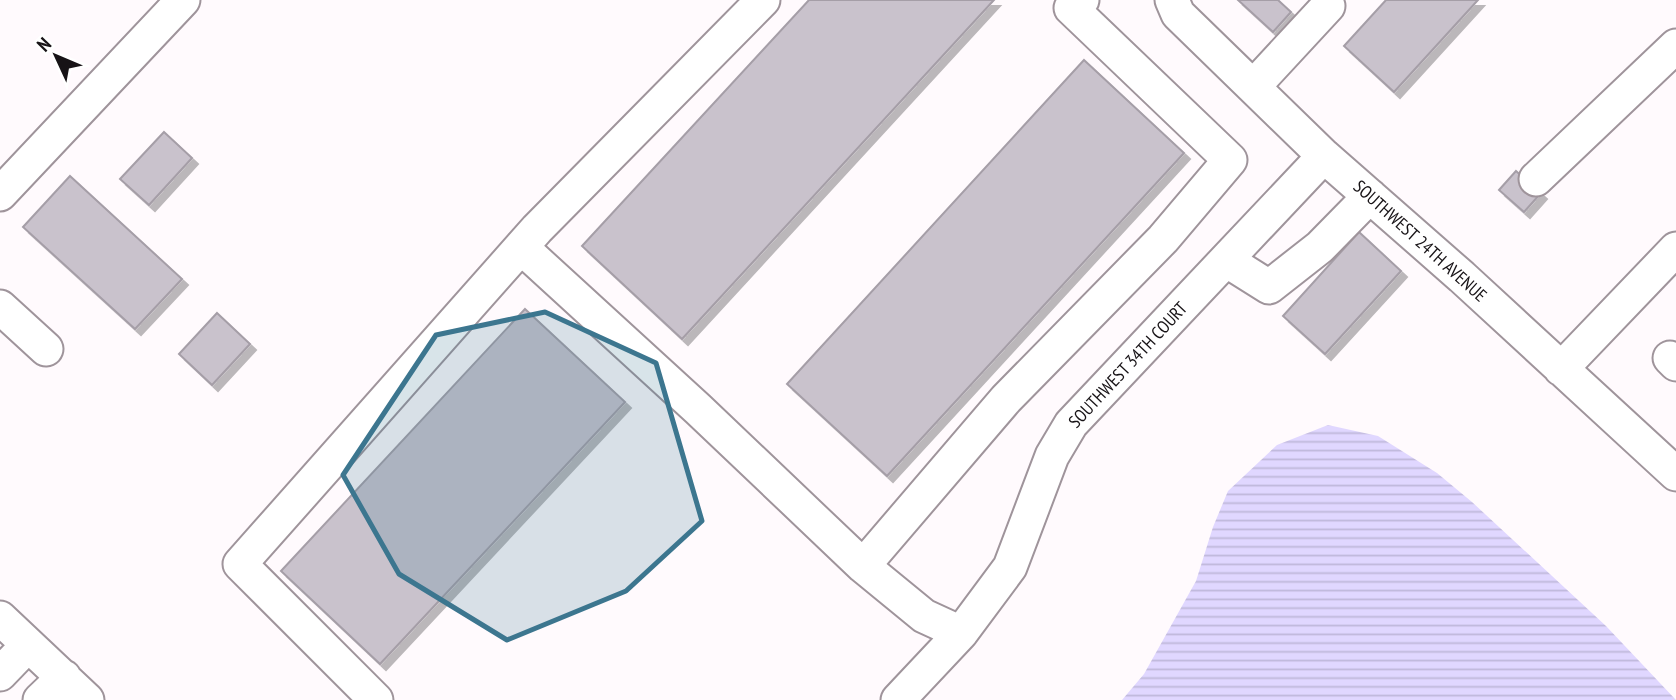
<svg xmlns="http://www.w3.org/2000/svg" width="1676" height="700" viewBox="0 0 1676 700" font-family="'PT Sans Narrow',sans-serif">
<style>
.water{fill:url(#water-rules)}
.building{fill:#c9c2cc;stroke:#a59ea7;stroke-width:2;filter:url(#shadow)}
.lines{fill:none;stroke-linecap:round;stroke-linejoin:round}
.minor-casing{stroke:#9f949b;stroke-width:37}
.minor{stroke:#fff;stroke-width:33}
.marked{fill:#3c768f;fill-opacity:0.2;stroke:#3c768f;stroke-width:5;stroke-linejoin:round}
.labels{text-anchor:middle;stroke-width:5;stroke-linejoin:round;paint-order:stroke}
.street-label{font-size:18px;fill:#171316;stroke:#fff}
</style>
<defs>
<pattern id="water-rules" width="6" height="5" patternUnits="userSpaceOnUse" patternTransform="scale(1.75)"><rect width="6" height="5" fill="#e0d7ff"/><path d="M0 2.5h6" fill="none" stroke="#bfb8da"/></pattern>
<filter id="shadow"><feDropShadow dx="6" dy="6" stdDeviation="0" flood-color="#0004"/></filter>
</defs>
<rect width="100%" height="100%" fill="#fffafd"/>
<path class="water" d="M1328,425L1378,436L1437,473L1472,502L1606,626L1676,700H1122L1144,674L1196,581L1213,527L1228,491L1277,445Z"/>
<path class="building" d="M809,0H994L682,339L582,246Z
M1238,0H1278L1291,12L1273,32Z
M1386,0H1478L1394,92L1344,46Z
M1084,60L1184,153L887,476L787,384Z
M164,132L192,158L149,205L120,179Z
M1516,171L1541,193L1524,212L1499,190Z
M70,176L182,279L135,329L23,227Z
M1359,232L1401,271L1325,354L1283,316Z
M525,309L625,402L380,664L281,571Z
M217,313L250,344L212,385L179,354Z"/>
<g class="lines">
<defs>
<path id="minor" d="M1172,0L1178,14L1324,156L1462,277L1676,474
M1253,87L1328,6
M1536,179L1676,46
M0,194L183,0
M521,247L698,409L863,566L924,616L961,633
M1226,260L1269,287L1320,247L1370,196
M0,307L46,349
M1670,358L1676,364
M1561,369L1676,249
M863,566L1006,399L1163,239L1230,160L1071,8L1082,0
M0,618L87,700
M0,674L28,645
M40,700L64,677
M376,700L240,564L537,229L763,0
M898,700L961,633L1010,567L1052,456L1071,424L1324,156"/>
</defs>
<use href="#minor" class="minor-casing"/>
<use href="#minor" class="minor"/>
</g>
<path class="marked" d="M545,312L656,363L702,521L626,591L507,640L399,574L343,475L436,335Z"/>
<g class="labels">
<g class="street-label">
<text transform="translate(1420 241) rotate(42)" y="6">SOUTHWEST 24TH AVENUE</text>
<text transform="translate(1128 365) rotate(-47)" y="6">SOUTHWEST 34TH COURT</text>
</g>
</g>
<g transform="translate(56 56) rotate(314)" stroke="#ffffff" stroke-width="5" paint-order="stroke">
<path d="M0-5L12 26L0 18L-12 26Z" fill="#171316"/>
<text y="-10" font-size="19" font-weight="bold" text-anchor="middle" fill="#171316">N</text>
</g>
</svg>
